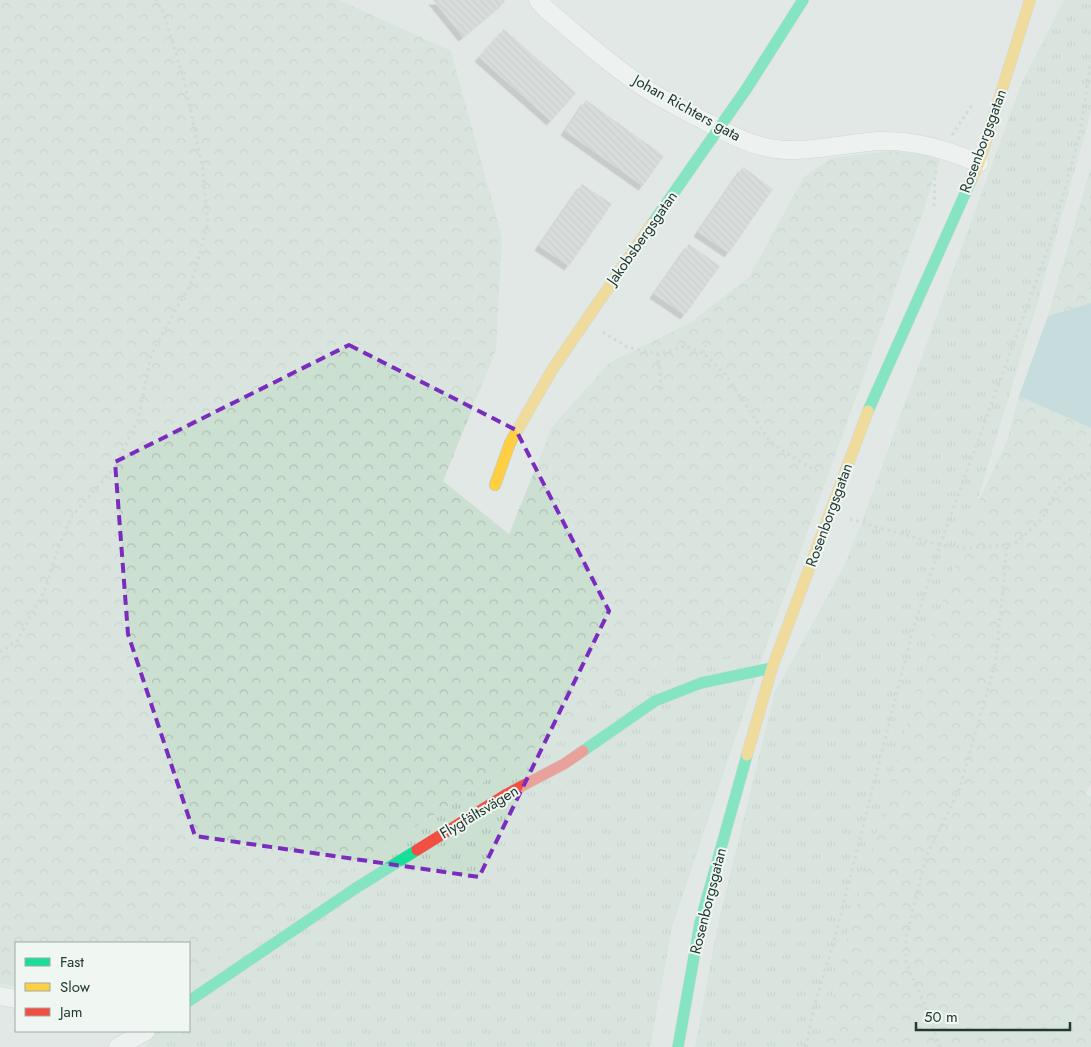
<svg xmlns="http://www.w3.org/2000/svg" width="1091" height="1047" viewBox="0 0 1091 1047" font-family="Jost,sans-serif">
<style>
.grass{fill:url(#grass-tufts)}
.forest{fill:url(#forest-crowns)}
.water{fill:#a5ced3}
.building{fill:url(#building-back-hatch);filter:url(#shadow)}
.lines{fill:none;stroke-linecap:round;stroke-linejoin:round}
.street-casing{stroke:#bfc4c2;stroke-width:19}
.fast-casing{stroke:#bfc5c2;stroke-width:12}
.slow-casing{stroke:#bfc5c2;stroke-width:12}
.jam-casing{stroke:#bfc5c2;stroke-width:12}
.path{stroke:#bfc8c4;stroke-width:3;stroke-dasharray:2.5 4;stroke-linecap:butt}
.street{stroke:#fbfcfb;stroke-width:18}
.fast{stroke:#16e098;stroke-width:11}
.slow{stroke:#ffcf43;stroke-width:11}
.jam{stroke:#f24e42;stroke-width:11}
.marked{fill:none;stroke:#7b2cbf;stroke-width:4;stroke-dasharray:10 6;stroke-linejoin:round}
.labels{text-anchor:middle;stroke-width:4;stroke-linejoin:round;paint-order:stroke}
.street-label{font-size:15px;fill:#223932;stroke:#f0f7f3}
</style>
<defs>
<pattern id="grass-tufts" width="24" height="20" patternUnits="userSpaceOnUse" patternTransform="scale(1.25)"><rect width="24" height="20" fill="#cce0d2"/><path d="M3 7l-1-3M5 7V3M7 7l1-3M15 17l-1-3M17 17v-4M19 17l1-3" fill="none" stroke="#afc1b5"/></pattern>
<pattern id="forest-crowns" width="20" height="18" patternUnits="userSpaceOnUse" patternTransform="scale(1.25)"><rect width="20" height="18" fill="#cce0d2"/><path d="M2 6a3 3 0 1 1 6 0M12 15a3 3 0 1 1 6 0" fill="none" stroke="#afc1b5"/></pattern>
<pattern id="building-back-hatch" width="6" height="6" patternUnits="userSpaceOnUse" patternTransform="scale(1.25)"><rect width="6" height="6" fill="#cdd1cf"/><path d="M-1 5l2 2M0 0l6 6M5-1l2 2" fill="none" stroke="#b0b4b2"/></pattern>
<filter id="shadow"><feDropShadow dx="-4.5" dy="4.5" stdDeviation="0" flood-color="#0004"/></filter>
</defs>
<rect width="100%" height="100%" fill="#e2e8e5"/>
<path class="grass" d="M1064,0H1091V112L1039,297L975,508L934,626L844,949L822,1047H695L718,924L775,692L845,564L861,524L1021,85Z
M765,649L672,927L650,1047H146L156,1031H189L190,976L653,670Z"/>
<path class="forest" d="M0,0H339L451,51L502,238L496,350L443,481L509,534L552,427L609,363L690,323L749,277L804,177L832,158L891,151L941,156L923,212L765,649L653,670L190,976L189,943H16V987L0,983Z
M1091,167V303L1048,316Z
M1019,396L1091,428V783L1085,794L1091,796V1047H822L844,949L934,626L975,508L1007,441Z"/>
<path class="water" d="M1091,303V428L1019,396L1048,316Z"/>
<path class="building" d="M433,0H503L505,2L463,37Z
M504,29L576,93L551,121L479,57Z
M586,100L664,156L643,186L565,131Z
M743,167L773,189L729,253L698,232Z
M582,184L612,204L569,266L539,246Z
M689,244L720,266L685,315L654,294Z"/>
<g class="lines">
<defs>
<path id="street" d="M538,0L547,10C580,37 612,67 648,90C665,101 683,109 701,119C727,133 755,149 786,150C817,151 848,143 880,141C916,140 946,150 979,163
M0,996L16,999
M118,1047L146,1031"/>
<path id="fast" d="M652,224L747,88L803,0
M868,411L972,178
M583,751L655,701L701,683L772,668
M189,1001L356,888L417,850
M678,1047L700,923L747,755"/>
<path id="slow" d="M972,178L979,163L1030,0
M495,485L510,443L552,370L652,224
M747,755L772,668L868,411"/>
<path id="jam" d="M417,850L507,794L564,764L583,751"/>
</defs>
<use href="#street" class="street-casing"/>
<use href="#fast" class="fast-casing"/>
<use href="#slow" class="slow-casing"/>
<use href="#jam" class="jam-casing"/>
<path class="path" d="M952,135L972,105
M934,206L935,175L937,168
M603,332L627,347L658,354L685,346L703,353L726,375L769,440L781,450L820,473
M703,353L706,345
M658,354L662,393
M850,519L940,545L967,548L1007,545L1017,542L1042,519L1056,491L1065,482L1078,475L1091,474
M0,652L17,641L46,588L58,548L72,516L114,468L138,420L151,355L192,281L208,223L203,171L185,84L164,14L156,0
M806,1047L814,1006L833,945L912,633L940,545L1050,243L1080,133L1091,61
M940,1047L925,1005L906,963V939L926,857L959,790L996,661L1007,545"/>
<use href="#street" class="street"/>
<use href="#fast" class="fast"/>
<use href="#slow" class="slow"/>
<use href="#jam" class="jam"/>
</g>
<path d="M0 0H1091V1047H0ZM349,345L516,430L609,611L479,877L195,836L128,634L115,462Z" fill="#e2e8e5" fill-opacity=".55" fill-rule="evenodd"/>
<path class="marked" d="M349,345L516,430L609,611L479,877L195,836L128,634L115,462Z"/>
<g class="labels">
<g class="street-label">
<text transform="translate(687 108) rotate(29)" y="5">Johan Richters gata</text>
<text transform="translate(983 141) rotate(-70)" y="5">Rosenborgsgatan</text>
<text transform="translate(642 238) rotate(-55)" y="5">Jakobsbergsgatan</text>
<text transform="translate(829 515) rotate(-70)" y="5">Rosenborgsgatan</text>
<text transform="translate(479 812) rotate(-31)" y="5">Flygfältsvägen</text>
<text transform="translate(708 901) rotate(-76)" y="5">Rosenborgsgatan</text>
</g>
</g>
<rect x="15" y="942" width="175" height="90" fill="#f0f7f3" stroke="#9eaba6"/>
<rect x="25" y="958" width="25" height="8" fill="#16e098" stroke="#9eaba6"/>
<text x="60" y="967" font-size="15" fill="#223932">Fast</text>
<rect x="25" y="983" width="25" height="8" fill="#ffcf43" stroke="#9eaba6"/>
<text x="60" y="992" font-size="15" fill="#223932">Slow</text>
<rect x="25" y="1008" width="25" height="8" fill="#f24e42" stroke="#9eaba6"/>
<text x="60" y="1017" font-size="15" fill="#223932">Jam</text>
<path d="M916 1022v8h154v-8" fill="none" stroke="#223932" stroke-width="2.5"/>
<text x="924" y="1022" font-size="15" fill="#223932" stroke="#f0f7f3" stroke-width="4" paint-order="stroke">50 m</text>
</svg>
